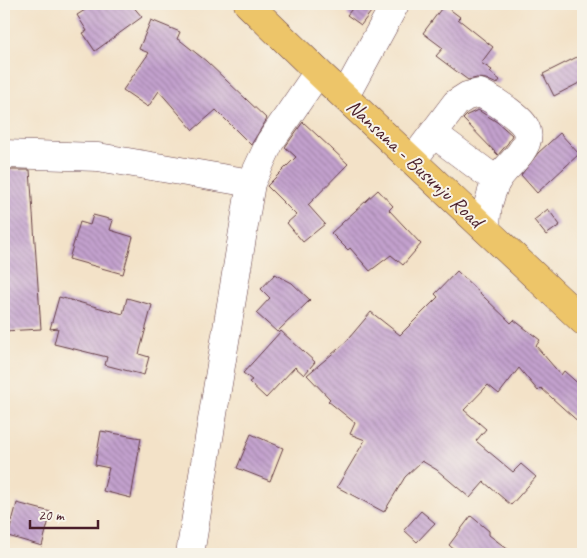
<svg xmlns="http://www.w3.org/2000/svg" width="587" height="558" viewBox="0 0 587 558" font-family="Caveat,sans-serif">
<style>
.building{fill:url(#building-back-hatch)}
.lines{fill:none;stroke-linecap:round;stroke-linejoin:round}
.minor-casing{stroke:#633c43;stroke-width:29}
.major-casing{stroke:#633c43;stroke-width:29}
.minor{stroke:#fff;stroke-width:28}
.major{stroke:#edc569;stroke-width:28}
.labels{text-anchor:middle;stroke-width:4;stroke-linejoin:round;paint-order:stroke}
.street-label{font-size:21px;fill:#4a1f2b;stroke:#f7f3e8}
</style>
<defs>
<pattern id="building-back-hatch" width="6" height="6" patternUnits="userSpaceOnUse" patternTransform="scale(1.25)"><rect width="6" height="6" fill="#c3a1ce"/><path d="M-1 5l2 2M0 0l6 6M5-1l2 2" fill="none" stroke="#a083a7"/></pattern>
</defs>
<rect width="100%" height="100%" fill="#f7f3e8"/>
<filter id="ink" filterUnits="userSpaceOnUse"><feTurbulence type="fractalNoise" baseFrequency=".02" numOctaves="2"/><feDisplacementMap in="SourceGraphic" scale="10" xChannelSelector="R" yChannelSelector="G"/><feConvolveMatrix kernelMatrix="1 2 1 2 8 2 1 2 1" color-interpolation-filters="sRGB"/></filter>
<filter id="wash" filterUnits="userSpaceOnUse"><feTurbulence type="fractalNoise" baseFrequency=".0096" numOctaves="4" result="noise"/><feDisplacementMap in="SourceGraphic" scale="20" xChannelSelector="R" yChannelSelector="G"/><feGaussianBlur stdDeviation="1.12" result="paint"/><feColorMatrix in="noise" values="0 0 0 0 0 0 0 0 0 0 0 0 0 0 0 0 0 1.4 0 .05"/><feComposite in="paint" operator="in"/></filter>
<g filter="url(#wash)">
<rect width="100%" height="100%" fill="#f3e2c8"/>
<g id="blocks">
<path class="building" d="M80,4H131L142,17L95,51L83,33L87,31L77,15L85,10Z
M356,4H377L361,25L347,15Z
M444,5L460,17L458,19L493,47L481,63L492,70L490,72L500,80L497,84L486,79L477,78L468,80L436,56L443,48L423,33Z
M151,20L180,32L177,39L181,41L206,61L267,119L251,145L216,110L193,130L159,91L148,107L123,90L149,53L139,49Z
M583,54V81L554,96L543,74Z
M478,110L497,122L512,135L508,143L498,155L463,119L467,115Z
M303,122L348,164L308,205L325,224L303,242L287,223L296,215L267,186L296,157L285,147Z
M560,133L579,154L537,193L521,175L538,153Z
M4,170H30L41,329L4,331Z
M378,190L393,206L389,210L421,244L403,265L391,255L370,271L350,248L348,250L331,233Z
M548,209L560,225L546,235L534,220Z
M93,215L113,220L110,230L133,237L123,274L69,259L80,222L90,225Z
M457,271L511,323L514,320L540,340L536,346L561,375L564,371L583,388V426L541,388L538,391L519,368L499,394L488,385L464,410L486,429L476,441L513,472L521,464L536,477L511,505L484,482L470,498L437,470L422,461L405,477L384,512L337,487L365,440L350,434L355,423L328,401L330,399L307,375L344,344L371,312L400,335L438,297L435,294Z
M275,274L292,283L310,300L277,332L256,313L270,298L261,289Z
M59,297L123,314L127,298L152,305L139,354L149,357L144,375L105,365L107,357L54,344L58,328L50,329Z
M281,331L315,362L304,375L295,367L266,398L249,382L252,380L243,373Z
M101,431L141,438L131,498L103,491L109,468L95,465Z
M251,434L283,448L270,481L237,468Z
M17,503L51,512L42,546L8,536Z
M421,511L435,523L417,542L404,530Z
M471,516L489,531V535L514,554H459L449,545Z"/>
</g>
</g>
<g filter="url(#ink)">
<use href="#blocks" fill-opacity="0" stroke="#633c43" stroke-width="1"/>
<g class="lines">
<defs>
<path id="minor" d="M345,96L395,4
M434,134L497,181
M4,154L98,157L251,183
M413,160L456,103L467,96L480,93C490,98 498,103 506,109C523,122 536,131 521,152C514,162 502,171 496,182C489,197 485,214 487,230
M190,554L251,183L270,142L318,72"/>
<path id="major" d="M248,4L318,72L583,321"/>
</defs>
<use href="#minor" class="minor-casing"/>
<use href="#major" class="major-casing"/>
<use href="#minor" class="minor"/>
<use href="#major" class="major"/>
</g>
</g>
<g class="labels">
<g class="street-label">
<text transform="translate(415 163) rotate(43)" y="7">Nansana - Busunju Road</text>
</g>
</g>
<rect width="587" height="558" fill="none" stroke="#f7f3e8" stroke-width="20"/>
<path d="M30 520v8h68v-8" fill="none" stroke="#4a1f2b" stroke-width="2.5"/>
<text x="38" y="520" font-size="15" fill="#4a1f2b" stroke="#f7f3e8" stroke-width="4" paint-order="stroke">20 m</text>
</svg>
